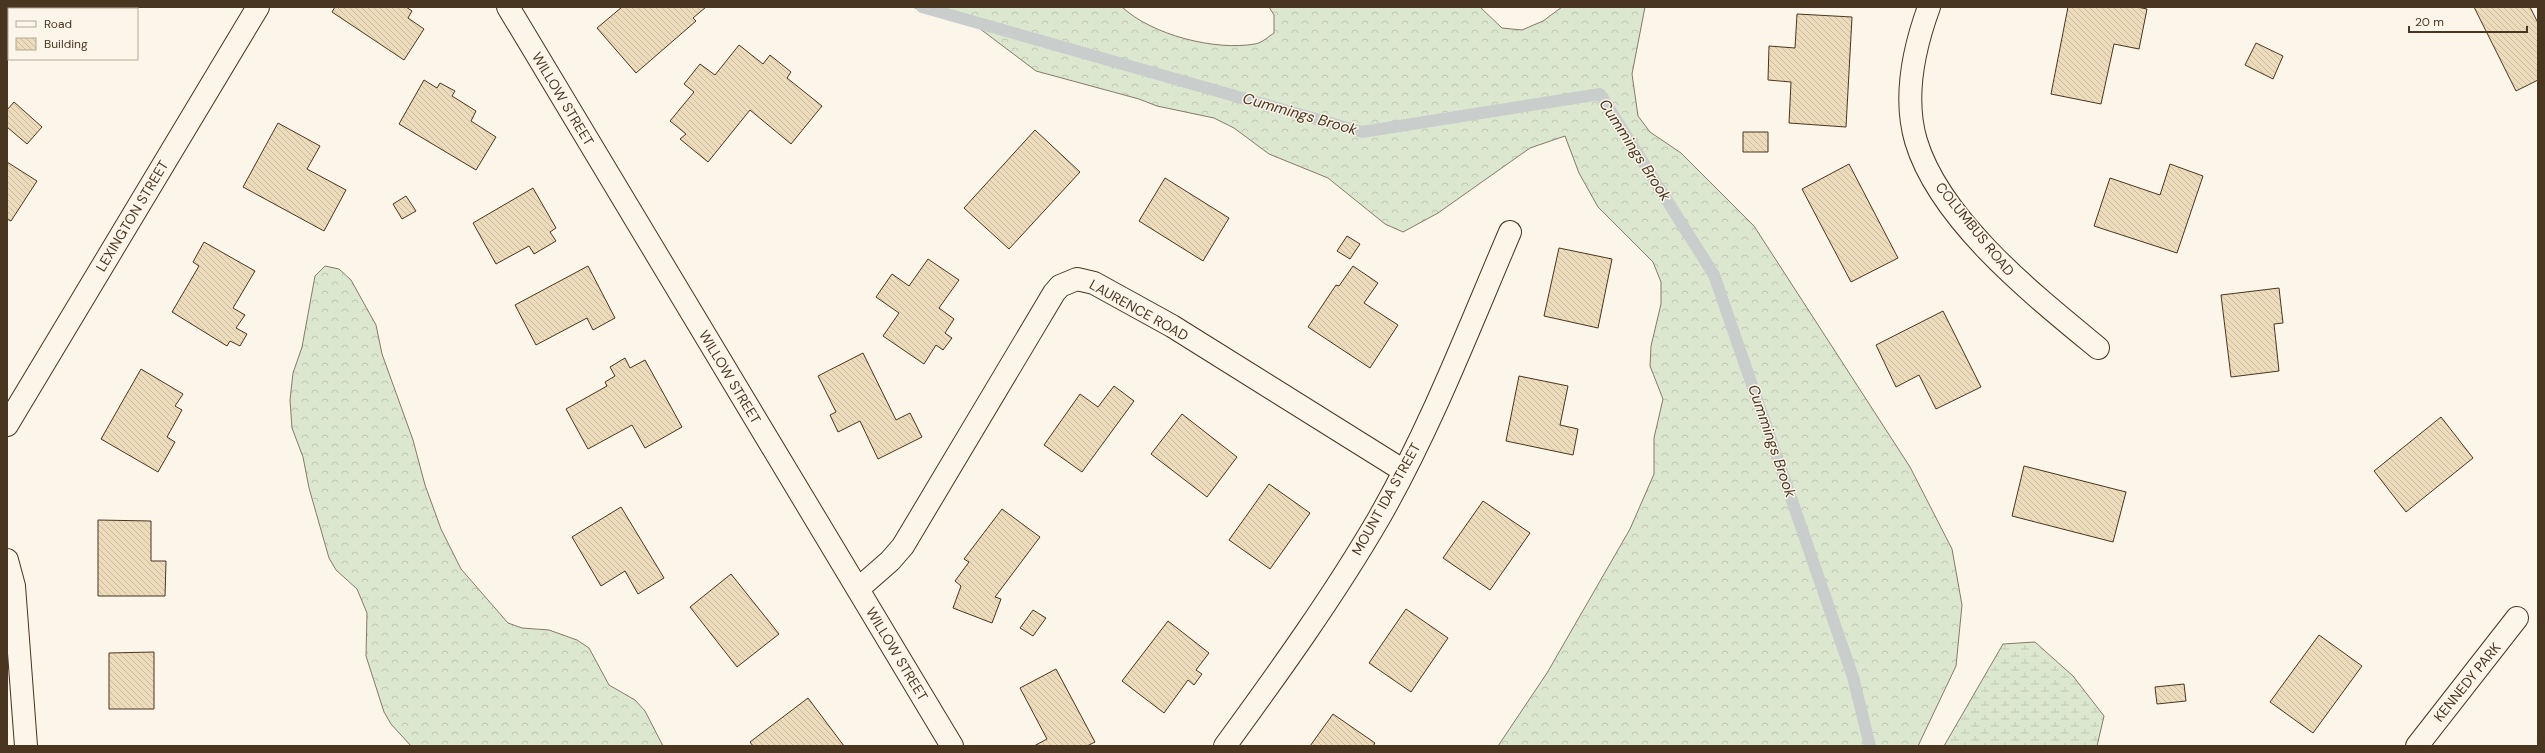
<svg xmlns="http://www.w3.org/2000/svg" width="2545" height="753" viewBox="0 0 2545 753" font-family="'DM Sans',sans-serif">
<style>
.forest{fill:url(#forest-crowns);stroke:#887966}
.wetland{fill:url(#wetland-marsh);stroke:#887966}
.lines{fill:none;stroke-linecap:round;stroke-linejoin:round}
.stream{stroke:#c9cecd;stroke-width:12}
.building{fill:url(#building-back-hatch);stroke:#4a3520}
.minor-casing{stroke:#4a3520;stroke-width:24}
.tertiary-casing{stroke:#4a3520;stroke-width:24}
.primary-casing{stroke:#4a3520;stroke-width:24}
.minor{stroke:#fbf6e9;stroke-width:22}
.tertiary{stroke:#fbf6e9;stroke-width:22}
.primary{stroke:#fbf6e9;stroke-width:22}
.labels{text-anchor:middle;stroke-width:3;stroke-linejoin:round;paint-order:stroke}
.street-label{font-size:14px;fill:#4a3520;stroke:#fbf6e9}
.water-label{font-size:15px;font-style:italic;fill:#4a3520;stroke:#fbf6e9}
</style>
<defs>
<pattern id="forest-crowns" width="20" height="18" patternUnits="userSpaceOnUse"><rect width="20" height="18" fill="#dce7d0"/><path d="M2 6a3 3 0 1 1 6 0M12 15a3 3 0 1 1 6 0" fill="none" stroke="#bec7b2"/></pattern>
<pattern id="wetland-marsh" width="20" height="14" patternUnits="userSpaceOnUse"><rect width="20" height="14" fill="#dce7d0"/><path d="M1 5h8M5 5V1M11 12h8M15 12V8" fill="none" stroke="#bec7b2"/></pattern>
<pattern id="building-back-hatch" width="6" height="6" patternUnits="userSpaceOnUse"><rect width="6" height="6" fill="#ecdcbc"/><path d="M-1 5l2 2M0 0l6 6M5-1l2 2" fill="none" stroke="#ccbda1"/></pattern>
</defs>
<rect width="100%" height="100%" fill="#fbf6e9"/>
<path class="forest" d="M912,7H1122C1152,35 1215,51 1255,44C1262,43 1269,36 1274,33V15L1269,7H1480L1502,28L1522,30L1543,21L1562,7H1645L1632,74L1638,116L1650,132L1681,153L1754,226L1910,467L1952,549L1962,605L1956,666L1918,746H1498L1547,673L1630,529L1654,474V438L1663,399L1650,366L1651,346L1661,304V282L1653,262L1598,207L1579,173L1565,136L1530,148L1438,213L1403,232L1385,224L1328,178L1269,154L1234,128L1214,118L1157,106L1139,99L1036,71L975,25Z
M325,266L339,269L351,280L376,325L382,354L413,440L425,485L441,529L461,569L508,623L522,628L549,630L577,640L589,648L609,685L635,700L645,711L663,746H411L391,724L384,712L366,656L367,613L357,589L336,570L329,558L309,488L303,457L292,428L290,400L293,373L302,347L315,276Z"/>
<path class="wetland" d="M2035,642L2073,676L2104,716L2097,746H1944L2003,644Z"/>
<g class="lines">
<path class="stream" d="M922,7L1362,132L1600,94L1714,275L1853,677L1870,746"/>
</g>
<path class="building" d="M23,7H43L42,9H22Z
M110,7L109,9L46,8L47,7Z
M335,7H406L412,11L408,18L424,29L404,60L332,12Z
M622,7H706L693,18L696,21L636,73L597,28Z
M2068,7H2137L2147,9L2139,49L2114,44L2101,104L2051,94Z
M2474,7H2530L2538,23V80L2516,91Z
M1797,14L1852,17L1846,127L1789,123L1791,82L1768,80L1769,46L1795,48Z
M2256,43L2283,56L2273,79L2245,65Z
M739,45L763,64L770,55L791,72L787,78L822,106L791,144L750,110L708,162L680,139L686,134L670,121L694,92L684,84L700,64L715,75Z
M424,80L437,88L440,83L455,91L452,96L476,111L471,121L496,137L476,170L399,124Z
M14,102L42,127L27,144L7,127V110Z
M278,123L320,146L307,169L346,190L324,231L243,187Z
M1035,130L1080,172L1009,249L964,208Z
M1743,132H1768V152H1743Z
M7,162L37,181L11,221L7,219Z
M1849,164L1898,258L1851,282L1802,189Z
M2170,164L2203,176L2177,253L2094,226L2110,178L2160,195Z
M1165,178L1229,218L1203,261L1139,221Z
M533,188L556,228L550,232L556,241L534,254L529,246L496,264L473,223Z
M406,196L416,211L402,219L393,204Z
M1347,236L1360,244L1350,259L1337,251Z
M204,242L255,271L233,308L245,315L236,328L247,334L240,346L230,341L227,346L172,312L199,266L193,262Z
M1559,248L1612,259L1598,328L1544,316Z
M928,259L959,280L939,308L954,319L945,333L952,338L943,350L936,345L924,364L883,336L899,313L876,297L892,274L909,286Z
M588,266L615,318L593,330L587,318L536,345L515,305Z
M1353,266L1378,283L1364,303L1398,325L1370,368L1308,327L1336,285L1339,286Z
M2279,288L2283,323L2274,324L2279,371L2231,377L2221,295Z
M1943,311L1981,387L1936,409L1919,375L1896,387L1876,345Z
M863,353L896,420L910,413L922,437L878,459L860,421L838,432L830,415L836,412L818,376Z
M625,358L630,368L645,360L682,427L645,448L632,425L588,449L566,409L607,386L605,382L615,376L610,367Z
M141,369L183,394L175,406L182,410L167,437L175,442L158,472L101,439Z
M1519,376L1568,386L1560,425L1578,429L1573,455L1506,441Z
M1114,386L1134,401L1082,472L1044,445L1080,394L1098,407Z
M1182,414L1237,457L1207,497L1151,454Z
M2441,417L2473,458L2406,512L2374,471Z
M2024,466L2126,492L2113,542L2012,516Z
M1269,484L1310,513L1270,569L1229,540Z
M1483,501L1530,533L1490,590L1443,558Z
M621,507L664,578L638,594L625,571L601,586L572,537Z
M1002,509L1040,537L995,597L1001,599L992,623L953,608L961,586L955,581L969,562L964,559Z
M98,520L151,521V561H166L165,596H98Z
M731,574L779,634L737,667L690,607Z
M1406,609L1448,638L1411,692L1369,663Z
M1033,610L1046,618L1033,636L1020,628Z
M1168,621L1209,653L1196,670L1202,674L1194,685L1188,680L1164,713L1122,681Z
M2319,635L2362,666L2313,733L2270,702Z
M154,652V709H109V653Z
M1056,669L1095,742L1087,746H1034L1047,739L1020,688Z
M2184,684L2186,701L2157,704L2155,687Z
M808,698L844,746H753L750,742Z
M1333,714L1375,743L1373,746H1310Z"/>
<g class="lines">
<defs>
<path id="minor" d="M1929,7C1914,48 1903,97 1916,141C1940,221 2035,296 2098,348
M7,560L14,586L26,746
M858,589L890,561L903,546L1054,293L1060,286L1077,279L1094,283L1172,326L1404,471
M1225,746C1279,672 1333,597 1379,518C1431,427 1469,328 1510,232
M2417,746L2517,618"/>
<path id="tertiary" d="M508,7L952,746"/>
<path id="primary" d="M7,425L258,7"/>
</defs>
<use href="#minor" class="minor-casing"/>
<use href="#tertiary" class="tertiary-casing"/>
<use href="#primary" class="primary-casing"/>
<use href="#minor" class="minor"/>
<use href="#tertiary" class="tertiary"/>
<use href="#primary" class="primary"/>
</g>
<g class="labels">
<g class="street-label">
<text transform="translate(563 99) rotate(59)" y="5">WILLOW STREET</text>
<text transform="translate(132 216) rotate(-59)" y="5">LEXINGTON STREET</text>
<text transform="translate(1975 229) rotate(51)" y="5">COLUMBUS ROAD</text>
<text transform="translate(1139 310) rotate(29)" y="5">LAURENCE ROAD</text>
<text transform="translate(730 377) rotate(59)" y="5">WILLOW STREET</text>
<text transform="translate(1386 499) rotate(-61)" y="5">MOUNT IDA STREET</text>
<text transform="translate(897 654) rotate(59)" y="5">WILLOW STREET</text>
<text transform="translate(2467 682) rotate(-51)" y="5">KENNEDY PARK</text>
</g>
<g class="water-label">
<text transform="translate(1300 114) rotate(16)" y="5">Cummings Brook</text>
<text transform="translate(1635 150) rotate(57)" y="5">Cummings Brook</text>
<text transform="translate(1772 441) rotate(71)" y="5">Cummings Brook</text>
</g>
</g>
<rect width="2545" height="753" fill="none" stroke="#4a3520" stroke-width="16"/>
<rect x="8" y="8" width="130" height="52" fill="#fbf6e9" stroke="#b4a999"/>
<rect x="16" y="21" width="20" height="6" fill="#fbf6e9" stroke="#b4a999"/>
<text x="44" y="28" font-size="12" fill="#4a3520">Road</text>
<rect x="16" y="38" width="20" height="12" fill="url(#building-back-hatch)" stroke="#b4a999"/>
<text x="44" y="48" font-size="12" fill="#4a3520">Building</text>
<path d="M2409 26v6h118v-6" fill="none" stroke="#4a3520" stroke-width="2"/>
<text x="2415" y="26" font-size="12" fill="#4a3520" stroke="#fbf6e9" stroke-width="3" paint-order="stroke">20 m</text>
</svg>
